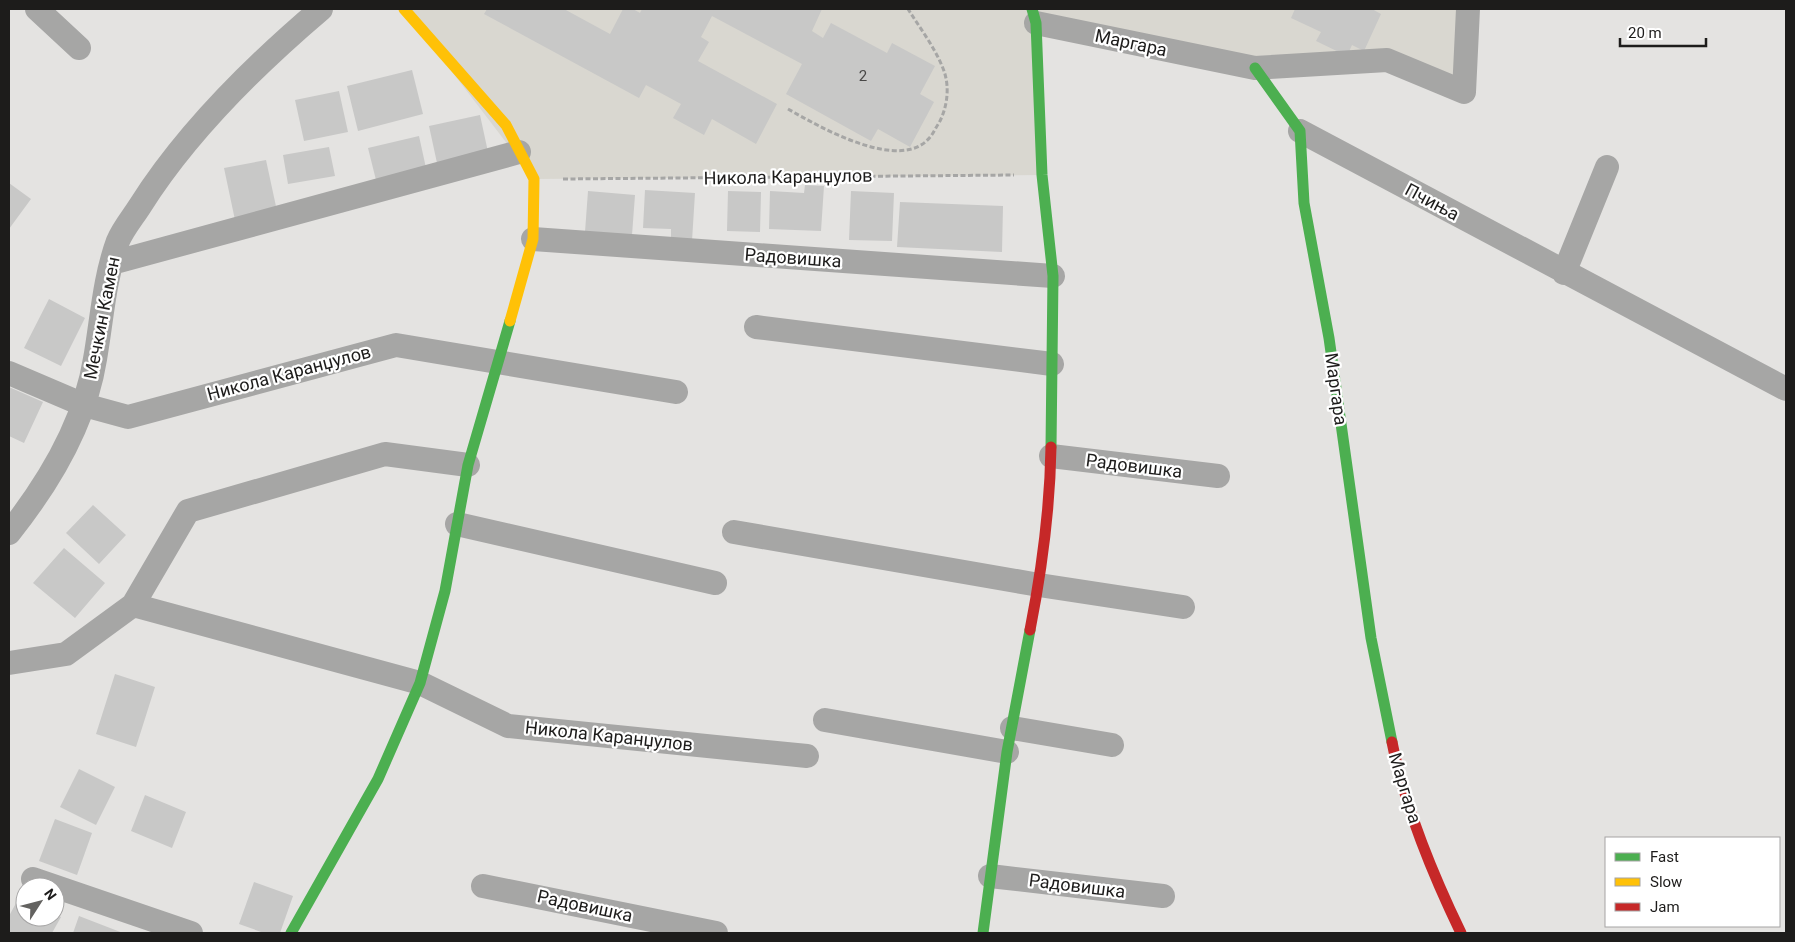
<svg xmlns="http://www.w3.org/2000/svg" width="1795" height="942" viewBox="0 0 1795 942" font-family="Roboto,sans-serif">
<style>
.built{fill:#d9d7d0}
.building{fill:#c8c8c7}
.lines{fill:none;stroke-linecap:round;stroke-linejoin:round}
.path{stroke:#a6a6a5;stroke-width:3;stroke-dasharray:5 2.5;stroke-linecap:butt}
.street{stroke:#a6a6a5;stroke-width:24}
.fast{stroke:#4caf50;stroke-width:11}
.slow{stroke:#ffc107;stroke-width:11}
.jam{stroke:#c62828;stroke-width:11}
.labels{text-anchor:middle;stroke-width:4.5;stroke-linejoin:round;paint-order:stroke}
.number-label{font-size:15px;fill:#484746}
.street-label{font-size:18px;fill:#1d1c1b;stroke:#fff}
</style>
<rect width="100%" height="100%" fill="#e4e3e1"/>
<path class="built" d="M404,9H1468L1464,92L1387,60L1255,68L1037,23L1042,175L534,179Z"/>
<path class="building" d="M487,9H564L610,34L623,9H633L640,13L642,9H822L812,31L823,38L831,23L887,53L892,43L935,66L920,94L934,102L910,147L878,129L871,141L786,94L802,64L712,16L701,37L709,42L698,61L777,104L756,144L712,119L704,135L673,118L681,104L646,85L639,98L484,14Z
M1295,9H1372L1381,14L1364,51L1352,45L1347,56L1316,41L1321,32L1291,18Z
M412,70L423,114L358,131L347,86Z
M339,91L348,132L304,141L295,100Z
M480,115L488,152L437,163L429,126Z
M419,136L426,168L376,180L368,148Z
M329,147L335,176L288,184L283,155Z
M266,160L277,211L235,220L224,168Z
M9,183L31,199L9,229Z
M805,185L824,186L821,231L769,229L770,191L804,193Z
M645,190L695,193L692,241L671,239V229L643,228Z
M588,191L635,195L632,235L585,232Z
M728,191L761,192L760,232L727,231Z
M851,191L894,193L892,241L849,240Z
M900,202L1003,206L1002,252L897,247Z
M49,299L85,318L61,366L24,348Z
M9,387L43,402L24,443L9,436Z
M93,505L126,535L99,564L66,533Z
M64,548L105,583L75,618L33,583Z
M115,674L155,687L136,747L96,734Z
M79,769L115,787L96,825L60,807Z
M145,795L186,812L172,848L131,831Z
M55,819L92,833L77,875L39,861Z
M254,882L293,896L280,933H264L239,924Z
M21,894L25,897V917H55V914L61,917L52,933H9V916Z
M79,916L123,933H73Z"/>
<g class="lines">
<path class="path" d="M788,109C818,126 902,175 931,136C934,132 936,127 939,123C947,108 950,88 944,71C936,49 920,28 908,9
M563,179L1014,175"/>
<path class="street" d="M37,9L79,48
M1036,23L1255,68L1387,60L1464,92L1468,9
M1300,131L1786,389
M533,239L1053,276
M112,263L519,152
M1564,273L1607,167
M756,327L1052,364
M9,373L84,405L128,417L396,345L676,392
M1051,456L1218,476
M457,524L715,583
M734,532L1039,585L1183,607
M9,533C48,484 85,422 95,359C102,319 104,279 118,241C123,229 133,217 140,206C186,133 255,65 321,9
M133,605L420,683L508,726L807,756
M9,663L66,654L133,605L188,511L385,454L468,465
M825,720L1007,752
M1012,728L1112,745
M990,876L1163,896
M33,879L191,933
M483,886L716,933"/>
<path class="fast" d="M1032,9L1036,23L1042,175L1053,276L1051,447
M1255,68L1300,131L1304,203L1329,338L1371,638L1392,742
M291,933L378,779L420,683L445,591L468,465L510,321
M983,933L1007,752L1030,630"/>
<path class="slow" d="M404,9L506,125L534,179L533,239L510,321"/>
<path class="jam" d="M1030,630C1042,569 1050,509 1051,447
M1392,742C1405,808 1432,873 1461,933"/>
</g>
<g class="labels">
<g class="number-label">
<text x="863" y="81">2</text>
</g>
<g class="street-label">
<text transform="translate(1131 43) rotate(12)" y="6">Маргара</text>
<text transform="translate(788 177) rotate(-1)" y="6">Никола Каранџулов</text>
<text transform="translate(1432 202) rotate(28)" y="6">Пчиња</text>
<text transform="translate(793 258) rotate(4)" y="6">Радовишка</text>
<text transform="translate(102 318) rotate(-79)" y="6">Мечкин Камен</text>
<text transform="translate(289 373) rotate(-15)" y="6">Никола Каранџулов</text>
<text transform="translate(1336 389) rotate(82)" y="6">Маргара</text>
<text transform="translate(1134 466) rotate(7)" y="6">Радовишка</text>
<text transform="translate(609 736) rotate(6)" y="6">Никола Каранџулов</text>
<text transform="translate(1405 788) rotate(73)" y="6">Маргара</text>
<text transform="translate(1077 886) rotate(7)" y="6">Радовишка</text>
<text transform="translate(585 906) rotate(12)" y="6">Радовишка</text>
</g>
</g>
<rect width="1795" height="942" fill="none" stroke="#1d1c1b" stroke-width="20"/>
<rect x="1605" y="837" width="175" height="90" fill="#ffffff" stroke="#a5a4a4"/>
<rect x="1615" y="853" width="25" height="8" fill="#4caf50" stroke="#a5a4a4"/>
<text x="1650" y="862" font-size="15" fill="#1d1c1b">Fast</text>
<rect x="1615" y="878" width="25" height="8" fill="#ffc107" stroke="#a5a4a4"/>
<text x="1650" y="887" font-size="15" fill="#1d1c1b">Slow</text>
<rect x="1615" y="903" width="25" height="8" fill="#c62828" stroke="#a5a4a4"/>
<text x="1650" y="912" font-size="15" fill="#1d1c1b">Jam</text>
<g transform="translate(40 902) rotate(54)"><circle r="24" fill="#ffffff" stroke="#a5a4a4"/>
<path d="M0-4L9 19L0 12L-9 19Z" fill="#636260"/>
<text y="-8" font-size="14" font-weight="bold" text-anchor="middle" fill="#1d1c1b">N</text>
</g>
<path d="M1620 38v8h86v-8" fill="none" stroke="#1d1c1b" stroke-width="2.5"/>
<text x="1628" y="38" font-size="15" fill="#1d1c1b" stroke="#ffffff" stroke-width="4" paint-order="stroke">20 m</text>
</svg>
